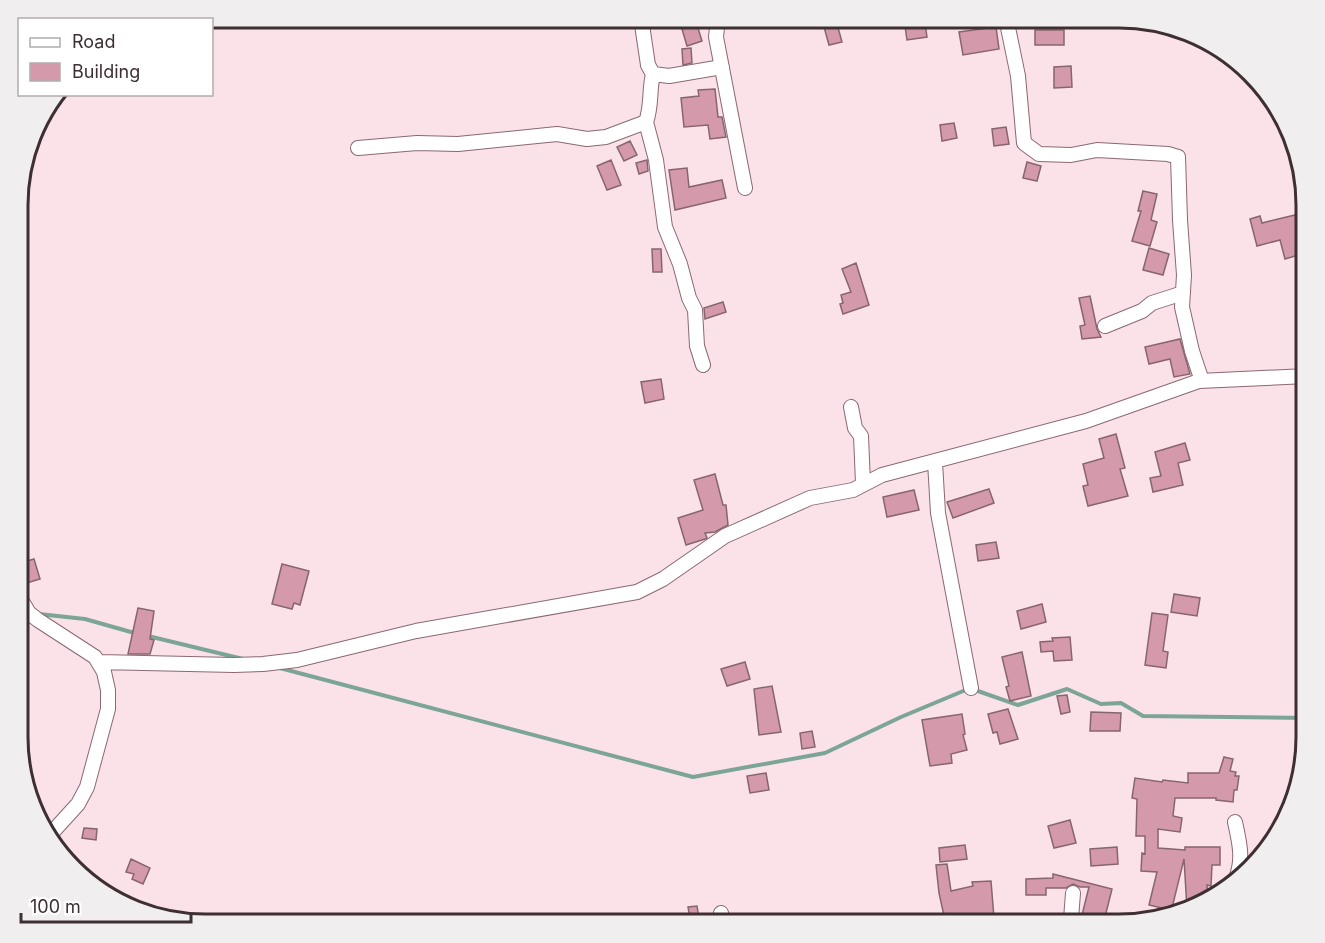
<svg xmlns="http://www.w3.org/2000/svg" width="1325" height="943" viewBox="0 0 1325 943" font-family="Inter,sans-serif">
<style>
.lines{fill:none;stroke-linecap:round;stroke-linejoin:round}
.stream{stroke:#7ca597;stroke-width:4}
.building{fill:#d49aab;stroke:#87656e;stroke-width:1.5}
.street-casing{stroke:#8b6872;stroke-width:16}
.street{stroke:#fff;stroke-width:14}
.rim{fill:none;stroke:#3e2f33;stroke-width:3}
</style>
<rect width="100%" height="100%" fill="#fae2e8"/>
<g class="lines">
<path class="stream" d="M39,614L85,619L138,634
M148,636L243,659
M276,667L693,777L825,753L901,717L968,689
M975,690L1018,705L1067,689L1101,704L1121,703L1143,716L1307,718"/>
</g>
<path class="building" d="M925,23L927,37L907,40L905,26Z
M837,24L842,42L829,45L824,27Z
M697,25L702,41L687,46L682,29Z
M996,27L999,49L963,55L959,32Z
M1035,30H1064V45H1035Z
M691,48L692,63L683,65L682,49Z
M1071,66L1072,87L1054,88V67Z
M715,89L718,117H722L726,137L710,139L708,125L684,127L681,98L699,96L698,90Z
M954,123L957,138L942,141L940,125Z
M1006,127L1009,144L994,146L992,129Z
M630,141L637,155L624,161L617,147Z
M611,160L621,185L607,190L597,166Z
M647,160L648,171L639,174L636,163Z
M1027,162L1041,166L1037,181L1023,178Z
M687,168L689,187L722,180L726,198L675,210L669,170Z
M1143,191L1157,194L1151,220L1157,222L1150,246L1132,241L1141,211H1138Z
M1295,215L1305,253L1285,259L1280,240L1257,246L1250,219L1260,216L1262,223Z
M1149,248L1169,254L1163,275L1143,270Z
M652,249H661L662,272H653Z
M856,263L869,305L843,314L840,304L843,303L841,295L851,292L842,269Z
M1090,296L1097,329L1101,337L1082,339L1080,326L1085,325L1079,298Z
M723,302L726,312L705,319L704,308Z
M1180,339L1190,374L1174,377L1170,359L1149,364L1145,347Z
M661,379L664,399L645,403L641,382Z
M1116,434L1125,468L1120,469L1128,496L1088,506L1083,486L1088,485L1083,464L1104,458L1099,439Z
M1185,443L1190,460L1178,463L1183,485L1153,492L1150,478L1161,476L1155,452Z
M715,474L723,505H726L728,525L715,532L705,533L707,538L705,539L686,545L678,518L703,510L694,480Z
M1304,484L1307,485V516L1296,513Z
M989,489L994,503L953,518L947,502Z
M914,490L919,510L887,517L883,497Z
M996,542L999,558L978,561L976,545Z
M34,559L40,579L20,585V563Z
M282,564L309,571L300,605L294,603L292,609L272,604Z
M1174,594L1200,598L1197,616L1171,612Z
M1042,604L1046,622L1021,629L1017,611Z
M138,608L154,611L150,639L154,640L150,654H128Z
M1152,613L1168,615L1163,651L1168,652L1166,668L1145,665Z
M1070,637L1072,660L1054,661L1053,651L1041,652L1040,642L1053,641L1052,638Z
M1022,652L1031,696L1010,701L1006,687L1009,686L1002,657Z
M745,662L750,679L727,686L721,669Z
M772,686L781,732L759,735L754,689Z
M1067,695L1070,712L1061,714L1057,696Z
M1008,709L1018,739L1000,744L997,732L993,733L988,714Z
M1091,712L1121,713L1120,731H1090Z
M962,714L965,734L963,735L967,750L951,754L952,763L930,766L922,720Z
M812,731L815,747L802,749L800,733Z
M1224,757L1233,759L1230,771L1236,772L1235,776H1239L1237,790H1234L1233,802L1216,800V798H1175L1173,816L1182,818L1180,832L1158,829V848L1185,850V847H1220V865H1212L1211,886L1207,885L1208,901L1202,906L1187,909L1184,859L1172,908L1166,907V909L1149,905L1157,872L1141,871L1142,853L1145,854V836H1136L1137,799L1132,798L1135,778L1162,782L1163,780L1188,783V773H1219Z
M766,773L769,790L750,793L747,776Z
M1070,820L1076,843L1054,848L1048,826Z
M84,828L97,829L96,840L82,838Z
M965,845L967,859L940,862L939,848Z
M1117,847L1118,864L1091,866L1090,849Z
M131,859L150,868L143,884L132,879L134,874L126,872Z
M947,864L951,891L973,886L972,882L991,881L994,918L1017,915L1018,925H946L939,893L936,865Z
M1053,874L1112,889L1103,925L1083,924L1081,919L1089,887H1080L1073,884L1066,888H1046V895H1026V879L1053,878Z
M697,906L700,925H691L688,907Z"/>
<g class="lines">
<defs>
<path id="street" d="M641,18L648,65L653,74L669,76L722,67
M718,18L716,37L745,188
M1006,18L1018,76L1024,143L1039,154L1071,155L1097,150L1168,154L1178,157L1180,220L1184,275L1182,307L1192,351L1202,381
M646,122L656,160L665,227L680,264L689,298L695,310L697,346L703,365
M358,148L417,143L458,144L557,134L587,139L606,137L646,122C652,106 649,90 653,74
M1105,326L1142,311L1152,303L1183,293
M851,407L855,428L861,436L863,483
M935,462L938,513L971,688
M20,598L29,613L38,620L95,657L104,672L108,690V709L87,787L78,804L48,837
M99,662L234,665L263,664L297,660L416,631L637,592L663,579L725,536L810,498L853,490L882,475L1086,421L1199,381L1307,376
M1235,822C1239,841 1244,859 1236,878
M1073,893L1071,919L1074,925
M721,913L724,925"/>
</defs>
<use href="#street" class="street-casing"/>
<use href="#street" class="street"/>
</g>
<path d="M0 0H1325V943H0ZM205 28H1119A177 177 0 0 1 1296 205V737A177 177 0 0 1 1119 914H205A177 177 0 0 1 28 737V205A177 177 0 0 1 205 28Z" fill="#f0eeef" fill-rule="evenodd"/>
<path class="rim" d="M205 28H1119A177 177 0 0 1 1296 205V737A177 177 0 0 1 1119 914H205A177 177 0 0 1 28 737V205A177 177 0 0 1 205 28Z"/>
<rect x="18" y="18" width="195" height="78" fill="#ffffff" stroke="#b2acad" stroke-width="1.5"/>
<rect x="30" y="38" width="30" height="9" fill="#ffffff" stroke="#b2acad" stroke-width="1.5"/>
<text x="72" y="48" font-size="18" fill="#3e2f33">Road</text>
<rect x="30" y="63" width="30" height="18" fill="#d49aab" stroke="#b2acad" stroke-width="1.5"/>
<text x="72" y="78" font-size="18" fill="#3e2f33">Building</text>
<path d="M21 913v9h170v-9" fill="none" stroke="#3e2f33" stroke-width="3"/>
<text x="30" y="913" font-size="18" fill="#3e2f33" stroke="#ffffff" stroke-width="4.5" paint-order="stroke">100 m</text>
</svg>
